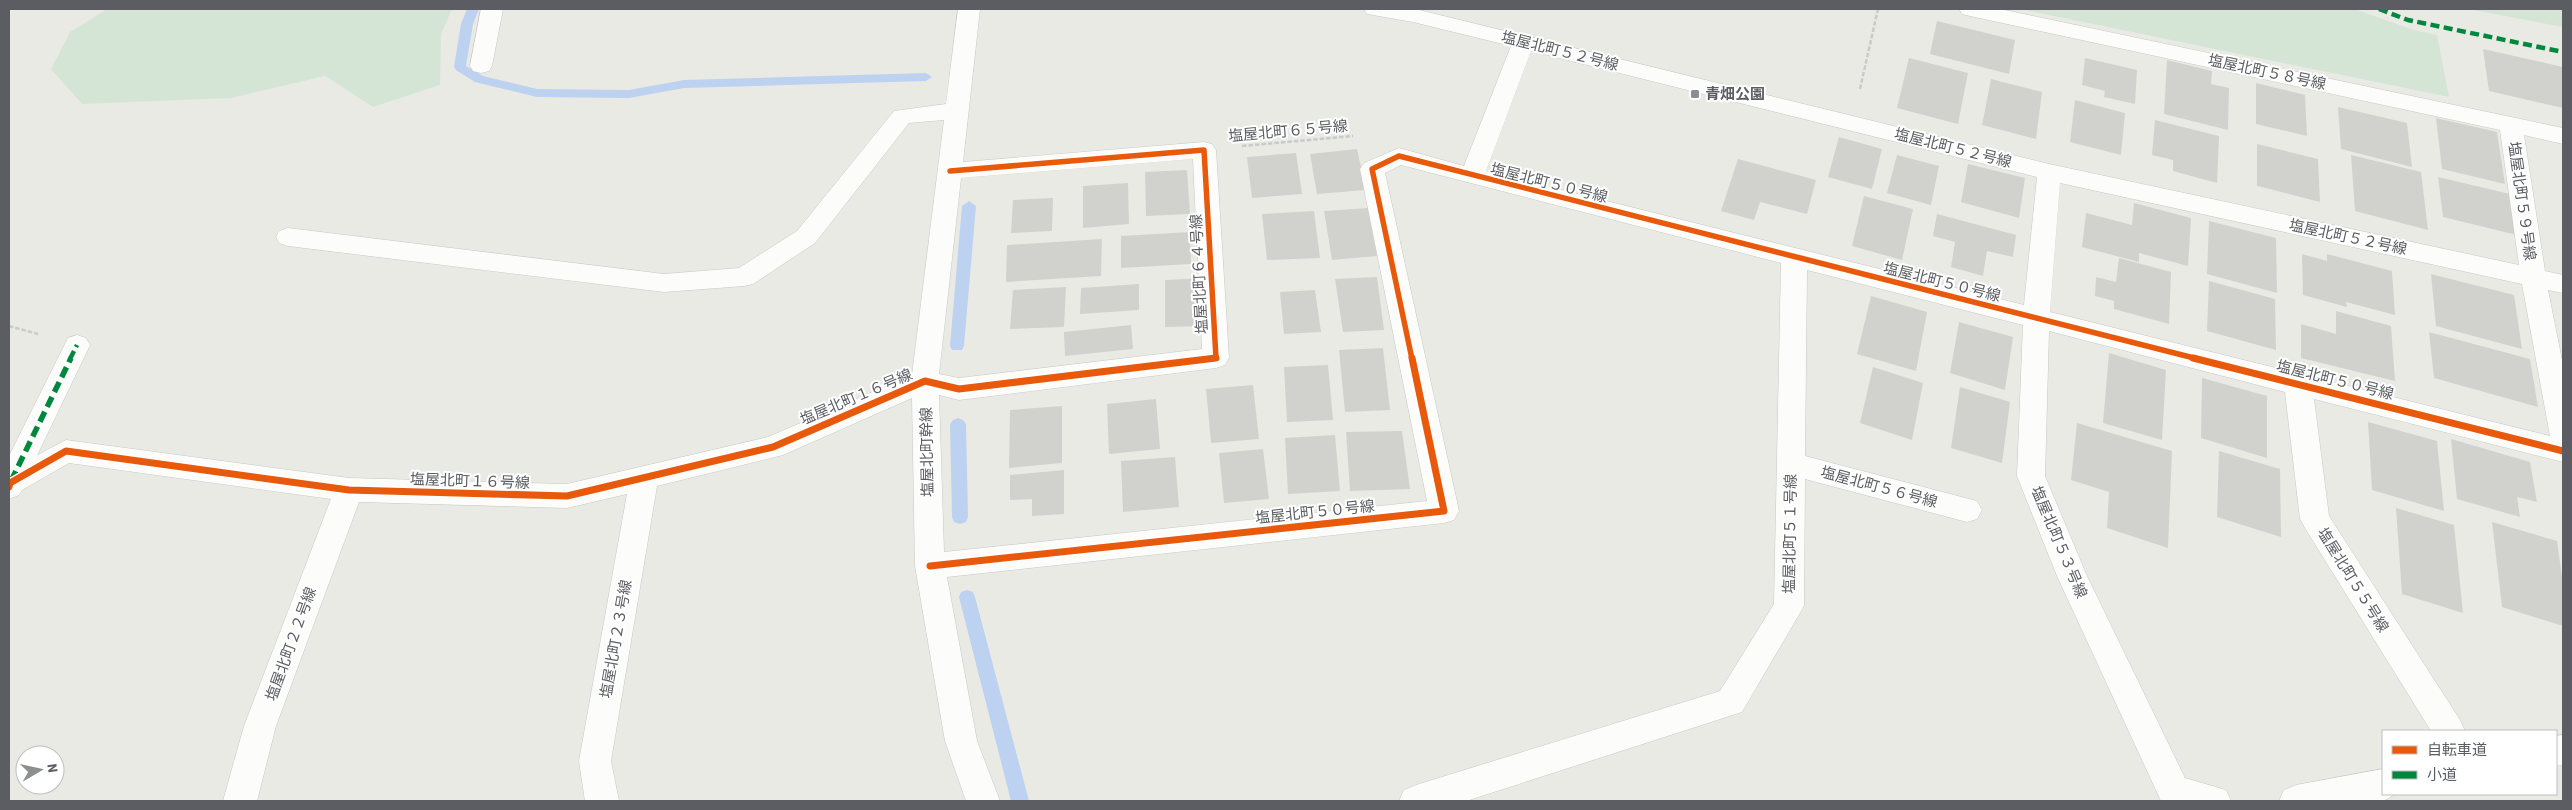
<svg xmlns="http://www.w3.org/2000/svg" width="2572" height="810" viewBox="0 0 2572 810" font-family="'Source Sans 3','Noto Sans JP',sans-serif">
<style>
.green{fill:#d4e5d5}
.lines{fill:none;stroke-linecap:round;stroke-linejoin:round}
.stream{fill:#bdd1f0;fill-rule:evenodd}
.building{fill:#d1d1ce}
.pedestrian-casing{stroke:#c7c7c5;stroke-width:1}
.minor-casing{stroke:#c7c7c5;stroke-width:1}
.path{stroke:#c8cbca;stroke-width:2.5;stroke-dasharray:4.5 2;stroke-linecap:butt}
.pedestrian{fill:#fcfcfb;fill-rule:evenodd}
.minor{fill:#fcfcfb;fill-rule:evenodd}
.quiet-far1{stroke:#00873e;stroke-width:4.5;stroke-dasharray:9 4.5;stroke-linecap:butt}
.quiet{stroke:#00873e;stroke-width:5.5;stroke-dasharray:11 5.5;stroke-linecap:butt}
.cycleway-far1-casing{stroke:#fff;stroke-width:8}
.cycleway-casing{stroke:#fff;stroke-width:10}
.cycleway-far1{stroke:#e8590c;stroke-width:5.5}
.cycleway{stroke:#e8590c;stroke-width:7}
.poi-dot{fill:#8d8e90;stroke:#fff;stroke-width:2}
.labels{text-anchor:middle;stroke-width:4;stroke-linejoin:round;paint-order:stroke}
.street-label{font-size:15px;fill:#5b5d62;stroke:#fff}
.poi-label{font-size:15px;font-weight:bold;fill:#5b5d62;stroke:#fff;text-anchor:start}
</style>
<rect width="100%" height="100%" fill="#eaeae5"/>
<path class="green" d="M107,9H452L441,34L440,85L373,107L325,76L231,98L82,104L51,69L70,32Z
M2020,9H2354L2414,30L2437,35L2449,97Z
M2468,9H2563V27Z"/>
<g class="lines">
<path class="stream" d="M467,9H479L473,24L466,66L483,76L537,89L629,90L684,80L926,73L932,77L926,81L684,88L629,98L537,97L475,82L456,70L454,67L461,24Z
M969,201L976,206L964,346L962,350H952L950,346L962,206Z
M958,418L963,420L966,424L968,517L966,522L960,524L954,522L952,517L950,424L953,420Z
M967,590L973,592L975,597L1029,801H1011L959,597L961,592Z"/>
</g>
<path class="building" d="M1937,21L2015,40L2009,74L1930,54Z
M2483,49L2563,67V108L2489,91Z
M1909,58L1968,73L1958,124L1897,108Z
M2085,58L2137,70L2135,104L2104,97L2105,91L2082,85Z
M2167,60L2212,71L2211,84L2229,88L2228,130L2164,114Z
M1991,79L2042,92L2036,139L1982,125Z
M2256,83L2305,95L2307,136L2256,124Z
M2075,100L2125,113L2121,155L2070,142Z
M2338,107L2407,123L2412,167L2341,149Z
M2436,118L2497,132L2505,184L2442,169Z
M2155,120L2219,136L2217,183L2173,171V160L2152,155Z
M1839,137L1882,149L1872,189L1828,177Z
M2257,144L2318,159L2320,202L2257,186Z
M1357,149L1366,190L1317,194L1310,154Z
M1296,153L1302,194L1252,198L1247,157Z
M1897,155L1939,166L1931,205L1887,193Z
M2351,155L2421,172L2428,230L2355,211Z
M1738,159L1816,180L1807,214L1760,202L1754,220L1721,211Z
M1968,164L2025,178L2019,218L1961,202Z
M1187,170L1190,214L1146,216L1145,172Z
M2438,177L2510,194L2517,235L2443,217Z
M1128,183L1129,224L1083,228V186Z
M1864,196L1913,209L1902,260L1852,246Z
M1053,198L1052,231L1011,233L1013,200Z
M2134,203L2191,218L2188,266L2139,253V262L2082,247L2086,213L2132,225Z
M1368,208L1377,256L1332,260L1324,211Z
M1314,211L1320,258L1267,260L1262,214Z
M1937,214L2016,235L2013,257L1987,251L1983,276L1951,267L1955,242L1933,236Z
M2209,221L2276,238L2277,293L2207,274Z
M1190,232L1191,264L1121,268V236Z
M1102,239L1101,276L1006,282L1007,245Z
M2302,254L2327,261V254L2392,271L2395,315L2346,302L2347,307L2303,295Z
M2119,258L2171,272L2169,324L2114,309V301L2095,296L2096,277L2116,282Z
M2431,274L2514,295L2522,349L2436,326Z
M1377,277L1384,330L1343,332L1335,279Z
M1204,278L1206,326L1165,327V280Z
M2209,281L2275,299L2276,350L2207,331Z
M1139,284V310L1080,314L1081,288Z
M1066,287L1064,327L1010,329L1013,290Z
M1315,290L1321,332L1284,334L1280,292Z
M1871,296L1927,312L1916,371L1857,354Z
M2336,311L2391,326L2395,381L2301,358V324L2336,334Z
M1959,322L2013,337L2005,390L1950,373Z
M1131,325L1133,349L1065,356L1064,332Z
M2429,332L2530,359L2538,407L2434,378Z
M1383,348L1390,410L1345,412L1339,350Z
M2109,353L2166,370L2162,440L2103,423Z
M1328,365L1333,420L1287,422L1284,367Z
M1873,367L1923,383L1912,440L1860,423Z
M2202,378L2267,396V458L2201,438Z
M1253,385L1259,439L1211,443L1206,389Z
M1960,387L2010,402L2002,463L1951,448Z
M1156,399L1160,449L1109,454L1107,404Z
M1062,406V463L1009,468L1010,410Z
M2368,422L2437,441L2444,511L2372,490Z
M2077,423L2172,451L2168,548L2107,528L2109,492L2071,480Z
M1402,431L1410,489L1350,491L1346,432Z
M1335,435L1340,491L1288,494L1285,438Z
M2451,439L2530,462L2537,502L2517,497L2520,517L2457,499Z
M1263,449L1269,499L1224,503L1219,453Z
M2219,451L2280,469L2281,537L2217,517Z
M1175,457L1179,507L1123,512L1121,461Z
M1064,470V514L1032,516V499L1010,500V475Z
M2396,508L2454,525L2463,613L2402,594Z
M2492,522L2557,541L2563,584V626L2502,607Z"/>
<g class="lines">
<defs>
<path id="pedestrian" d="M77,335L86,338L90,345L20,491L9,494V456L68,338Z"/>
<path id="minor" d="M481,9H503L492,66L489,71L481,73L473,71L470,66Z
M958,9H980L963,162L1204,142L1212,144L1216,150L1229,358L1225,365L1216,368L959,400L939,395L944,552L1427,501L1360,169L1364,163L1399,148L1464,166L1511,46L1413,22L1367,14L1364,9H1415L2049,164L2519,265L2500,130L1970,16L1962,14L1959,9H2000L2563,128V144L2524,135L2545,271L2563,275V293L2548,290L2563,365V462L2314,399L2329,516L2460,720L2465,731H2431L2305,528L2300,519L2285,392L2049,331L2045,476L2087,576L2185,778L2226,790L2231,801H2161L2057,576L2017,476L2023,325L1807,270L1805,456L1977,501L1982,510L1977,519L1967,522L1805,479L1804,606L1742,712L1466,801H1399L1404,790L1416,785L1720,691L1774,604L1781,263L1401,165L1385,173L1459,511L1454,520L1444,523L947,577L977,741L1000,801H966L945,741L915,566L912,398L783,455L657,486L611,761L619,801H585L579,761L627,494L567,508L359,502L276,726L257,801H223L244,726L331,499L69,463L22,490L19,495L9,499V470L66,440L349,478L567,484L768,437L912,375L944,120L909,123L815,243L753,284L744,286L664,292L288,246L279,243L276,237L279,231L288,228L664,274L739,268L797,231L894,111L946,104ZM1531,51L2037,177L2024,305L1486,171ZM1193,159L1202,349L959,378L939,374L961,178ZM2060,183L2522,284L2550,436L2050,312Z
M2563,735V765L2556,766V736Z
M2383,769V794H2396L2383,801H2279L2284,790L2296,785Z"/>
</defs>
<use href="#pedestrian" class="pedestrian-casing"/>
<use href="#minor" class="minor-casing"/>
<path class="path" d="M1860,89L1878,9
M1242,146L1353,136
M9,326L38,334"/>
<use href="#pedestrian" class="pedestrian"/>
<use href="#minor" class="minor"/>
<path class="quiet-far1" d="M2379,9L2408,20L2563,52
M70,359L77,345"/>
<path class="quiet" d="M11,481L71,358"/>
<defs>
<path id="cycleway-far1" d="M950,171L1204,150L1216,358L1207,359
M1412,359L1372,169L1399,156L2198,359"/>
<path id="cycleway" d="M2193,358L2563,451
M9,487L10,483L66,451L349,490L567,496L773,447L925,381L959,389L1216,358
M930,566L1444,511L1412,358"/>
</defs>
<use href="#cycleway-far1" class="cycleway-far1-casing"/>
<use href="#cycleway" class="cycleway-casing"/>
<use href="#cycleway-far1" class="cycleway-far1"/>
<use href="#cycleway" class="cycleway"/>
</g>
<rect class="poi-dot" x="1690" y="89" width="10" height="10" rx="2.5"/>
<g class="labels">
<g class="street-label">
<text transform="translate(1560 51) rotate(14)" y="5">塩屋北町５２号線</text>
<text transform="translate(2267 72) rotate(12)" y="5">塩屋北町５８号線</text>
<text transform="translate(1288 131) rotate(-5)" y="5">塩屋北町６５号線</text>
<text transform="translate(1953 148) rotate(14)" y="5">塩屋北町５２号線</text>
<text transform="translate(1549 183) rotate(14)" y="5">塩屋北町５０号線</text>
<text transform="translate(2522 201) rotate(82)" y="5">塩屋北町５９号線</text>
<text transform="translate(2348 237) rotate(12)" y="5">塩屋北町５２号線</text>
<text transform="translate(1199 274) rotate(-93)" y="5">塩屋北町６４号線</text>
<text transform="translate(1942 282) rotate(14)" y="5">塩屋北町５０号線</text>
<text transform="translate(2335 380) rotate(14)" y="5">塩屋北町５０号線</text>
<text transform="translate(856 397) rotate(-23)" y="5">塩屋北町１６号線</text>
<text transform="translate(927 452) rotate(-91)" y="5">塩屋北町幹線</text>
<text transform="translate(470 481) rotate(2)" y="5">塩屋北町１６号線</text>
<text transform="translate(1879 487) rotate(15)" y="5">塩屋北町５６号線</text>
<text transform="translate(1315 512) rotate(-6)" y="5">塩屋北町５０号線</text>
<text transform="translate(1790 534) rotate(-89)" y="5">塩屋北町５１号線</text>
<text transform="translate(2059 542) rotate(67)" y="5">塩屋北町５３号線</text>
<text transform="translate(2353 580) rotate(58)" y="5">塩屋北町５５号線</text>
<text transform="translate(616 639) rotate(-80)" y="5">塩屋北町２３号線</text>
<text transform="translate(291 644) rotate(-70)" y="5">塩屋北町２２号線</text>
</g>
<g class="poi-label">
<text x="1705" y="99">青畑公園</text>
</g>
</g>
<rect width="2572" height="810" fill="none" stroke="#5b5d62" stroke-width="20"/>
<rect x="2382" y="730" width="175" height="65" fill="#ffffff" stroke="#bdbec0"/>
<rect x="2392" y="746" width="25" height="8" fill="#e8590c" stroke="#bdbec0"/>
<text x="2427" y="755" font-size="15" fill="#5b5d62">自転車道</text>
<rect x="2392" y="771" width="25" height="8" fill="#00873e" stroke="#bdbec0"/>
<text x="2427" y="780" font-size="15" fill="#5b5d62">小道</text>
<g transform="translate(40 770) rotate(81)"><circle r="24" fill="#ffffff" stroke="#bdbec0"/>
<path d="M0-4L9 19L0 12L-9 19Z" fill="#8d8e90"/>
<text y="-8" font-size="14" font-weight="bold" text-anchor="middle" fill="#5b5d62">N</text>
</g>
</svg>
